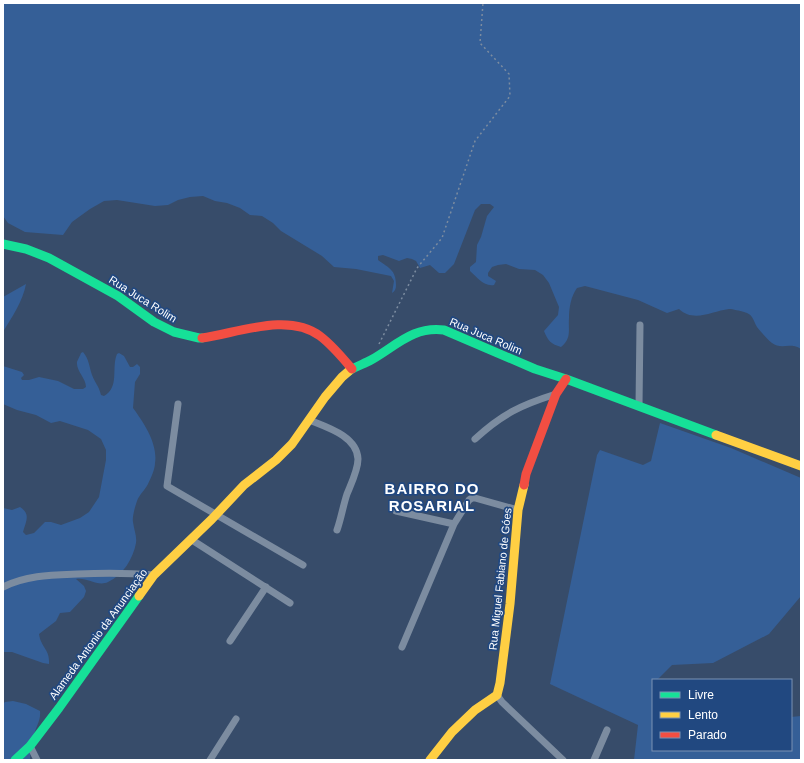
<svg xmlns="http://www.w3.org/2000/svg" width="804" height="763" viewBox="0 0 804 763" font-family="Arial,sans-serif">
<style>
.green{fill:#355f97}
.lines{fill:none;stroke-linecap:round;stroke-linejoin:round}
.path{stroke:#7c8ca0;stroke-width:1.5;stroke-dasharray:2 3;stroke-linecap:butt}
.street{stroke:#7c8ca0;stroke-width:7}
.fast{stroke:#16e098;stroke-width:9}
.slow{stroke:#ffcf43;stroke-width:9}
.jam{stroke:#f24e42;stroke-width:9}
.labels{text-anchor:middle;stroke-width:3.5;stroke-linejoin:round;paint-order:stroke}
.street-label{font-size:11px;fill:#fff;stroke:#214880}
.district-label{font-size:15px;font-weight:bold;letter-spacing:1px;fill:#fff;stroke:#214880}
</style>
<rect width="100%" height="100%" fill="#374c6a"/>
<path class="green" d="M3,3H801V349C790,342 781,350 772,343C767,339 761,332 757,327C753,320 753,314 744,312C740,311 733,309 729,309C712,311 694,323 679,309L667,313L638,300L585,286L577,288C571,296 569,308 569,318C568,330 572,338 561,347C551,344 548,341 544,331L558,315L559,307L549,283L543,275L535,270L519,269L506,264L498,265L492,267L488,273V276L496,281L494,285C484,287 477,277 470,271V267L476,262L477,245L481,237L487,216L494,207L490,204H481L475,210L454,264L445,273H439L430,265L420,268L416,261L412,259L407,258L399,261L383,255L378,256V260C389,268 396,270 396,285C396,289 395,291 392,293L394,281L391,276L356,269L334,267L322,256L281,231L273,223L262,216L250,215L240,208L227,203L215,201L203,196L190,197L178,200L168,205L155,206L117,200L104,201L90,209L72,222L63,235L25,232L8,223L3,216Z
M26,284C23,301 12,317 3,332V297Z
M83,352C89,359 89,366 92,375C95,383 99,386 101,395L104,396C120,387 111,368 117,354L119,353L124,356L130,367H133L137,364L140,367V374L135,382L133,408C144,423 158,444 155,463C155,469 151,478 148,484C145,490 139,495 137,501C135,507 132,517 133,522C134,530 137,536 136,543C133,559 123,575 108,582C98,587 87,577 76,579L84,586L86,591L84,597L70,612L60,613L56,621L39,634C41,648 50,649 49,664L43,663L12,652H3V508L12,510L20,507C31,514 26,521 23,532L26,535L34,533L45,522H51L61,525L80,518L89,512L99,497L106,460V450L101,439L88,430L60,421L51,423L36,415L17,410L3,404V366L22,372L24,375L21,378L22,380H29L39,377L58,381L74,389H83L86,387C86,378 76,371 77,362C78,359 80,356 81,353Z
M660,423L731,448L801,478V596L769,634L713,663L672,665L657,680H653V750H791V717L801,716V760H634L638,725L550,684L597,455L600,450L643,465L651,461Z
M13,701L26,704L40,711C41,721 36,726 34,735C31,743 30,751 30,760H3V704L5,702Z"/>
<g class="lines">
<path class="path" d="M379,344L417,268L442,238L475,141L510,96L509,74L480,43L483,3"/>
<path class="street" d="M178,404L167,486L303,565
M639,406L640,325
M309,420C326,427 357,436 358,459C358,470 351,484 347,494C343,506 341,519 337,530
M475,439C502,414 521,405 556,394
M396,511L454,524
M192,540L290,603
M3,587C27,575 52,575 78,574C104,573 129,573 154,575
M230,641L266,587
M402,647L454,524L469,500L472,498H475L518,510
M497,695L502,702L563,760
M30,746L37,760
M210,760L236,719
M594,760L607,730"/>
<path class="fast" d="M3,244L26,249L49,258L118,296L154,322L174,332L199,338H202
M349,371C356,366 364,364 371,360C396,346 413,326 444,330L535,369L566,379L716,435
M15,760L30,746L59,708L139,596"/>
<path class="slow" d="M716,435L801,466
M139,596L154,575L212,519L244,485L276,460L292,444L325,397L342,377L349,371
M430,760L452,732L475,710L497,695L500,683L510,604L518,510L524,485"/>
<path class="jam" d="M202,338C238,333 288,312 320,336C332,345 342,357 352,369
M524,485L526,474L556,394L566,379"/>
</g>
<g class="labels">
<g class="street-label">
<text transform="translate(143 299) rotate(32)" y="4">Rua Juca Rolim</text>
<text transform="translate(486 336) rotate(23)" y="4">Rua Juca Rolim</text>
<text transform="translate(500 579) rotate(-84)" y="4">Rua Miguel Fabiano de Góes</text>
<text transform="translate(98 634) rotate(-54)" y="4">Alameda Antonio da Anunciação</text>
</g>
<g class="district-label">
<text x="432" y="494">BAIRRO DO<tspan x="432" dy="17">ROSARIAL</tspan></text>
</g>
</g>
<rect width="804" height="763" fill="none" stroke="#ffffff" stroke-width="8"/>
<rect x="652" y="679" width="140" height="72" fill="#214880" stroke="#7a91b3"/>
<rect x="660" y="692" width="20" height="6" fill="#16e098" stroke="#7a91b3"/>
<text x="688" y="699" font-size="12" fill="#ffffff">Livre</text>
<rect x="660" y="712" width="20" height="6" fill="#ffcf43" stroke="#7a91b3"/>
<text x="688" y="719" font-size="12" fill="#ffffff">Lento</text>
<rect x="660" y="732" width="20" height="6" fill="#f24e42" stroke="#7a91b3"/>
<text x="688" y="739" font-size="12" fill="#ffffff">Parado</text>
</svg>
